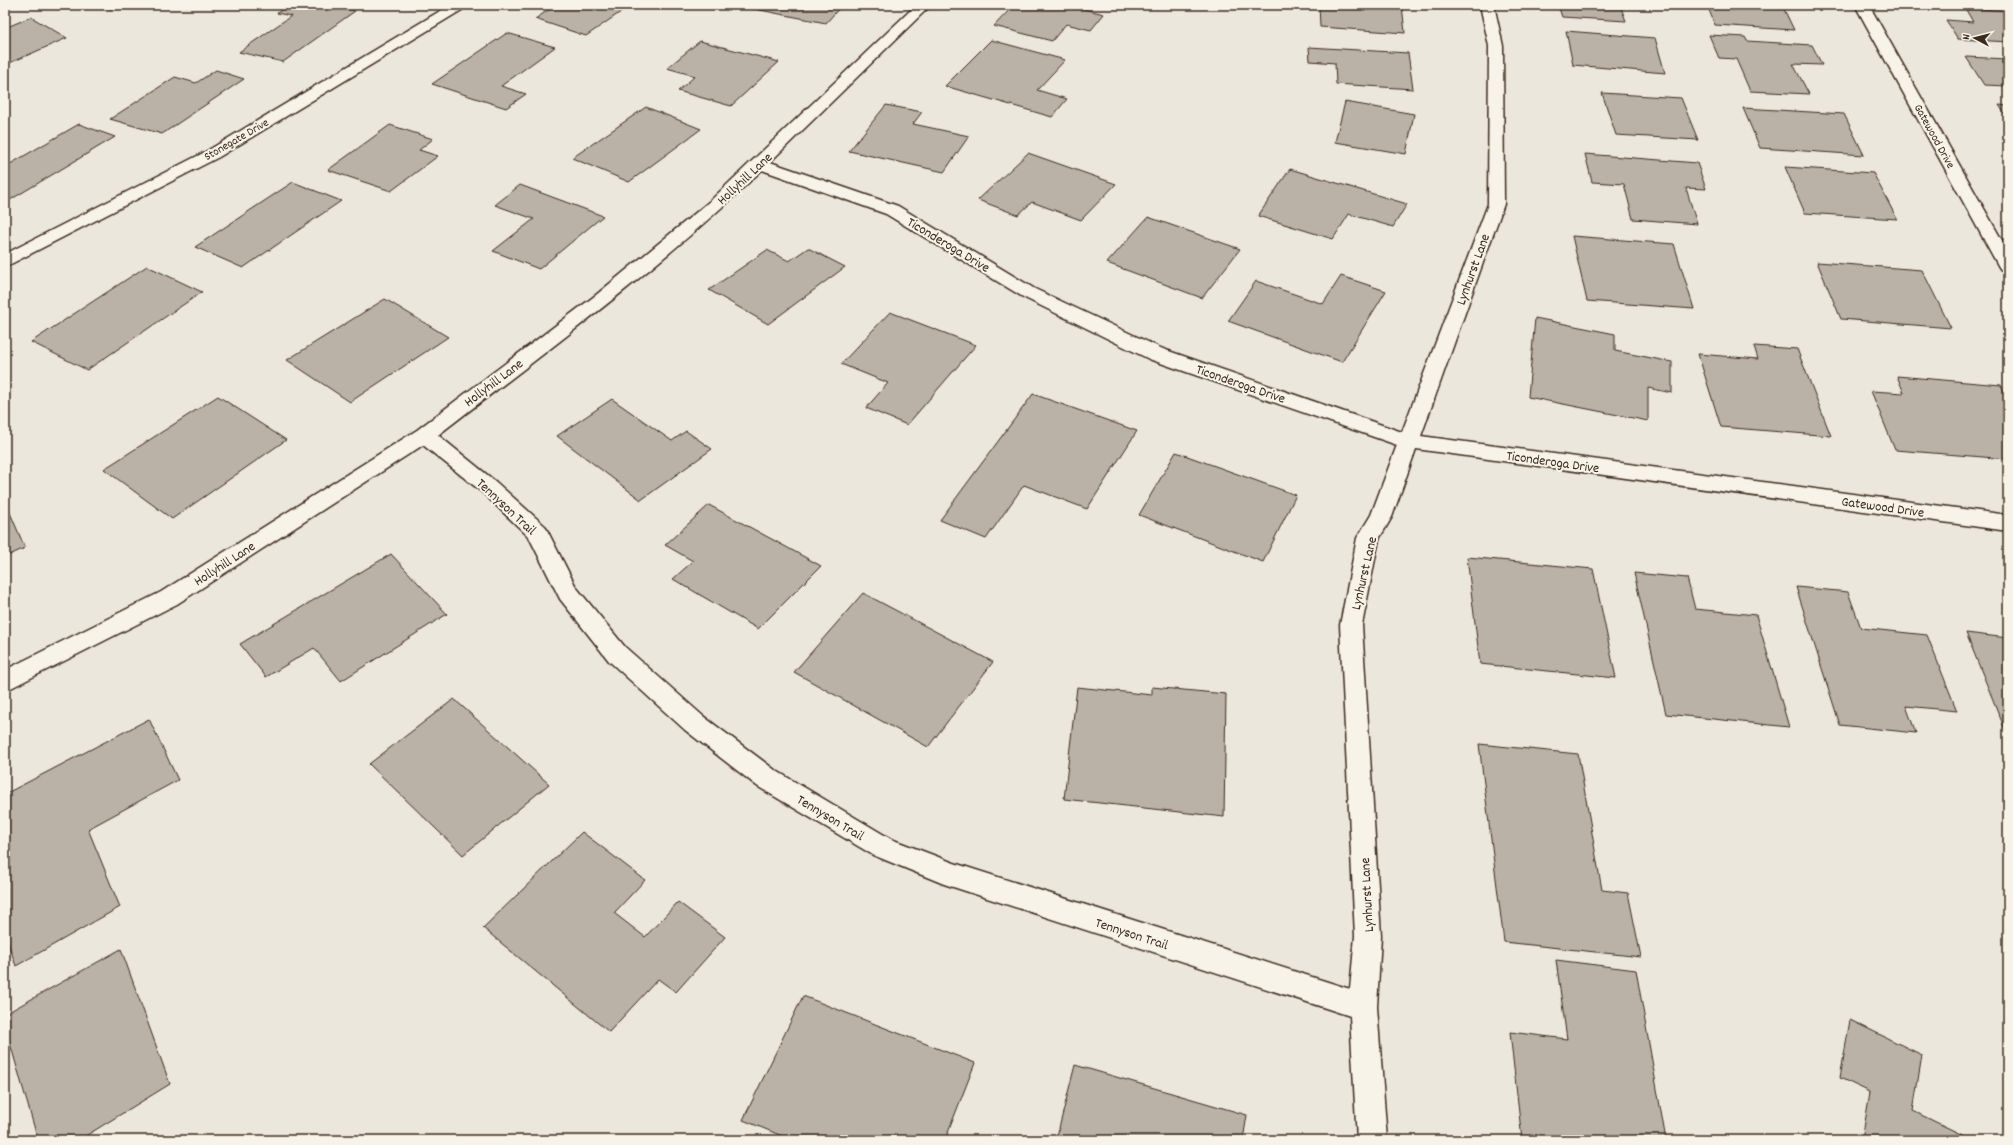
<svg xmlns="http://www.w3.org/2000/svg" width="2013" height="1145" viewBox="0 0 2013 1145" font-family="Dekko,sans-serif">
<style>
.building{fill:#bab2a7;stroke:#3b2a1e}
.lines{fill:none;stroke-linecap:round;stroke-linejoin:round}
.street-casing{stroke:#3b2a1e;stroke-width:3}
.street{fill:#f7f3e8;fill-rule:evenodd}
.labels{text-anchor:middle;stroke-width:4;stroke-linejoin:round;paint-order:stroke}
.far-street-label{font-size:12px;fill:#3b2a1e;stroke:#f7f3e8}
.street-label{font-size:14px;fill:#3b2a1e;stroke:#f7f3e8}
</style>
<rect width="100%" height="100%" fill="#ece7dc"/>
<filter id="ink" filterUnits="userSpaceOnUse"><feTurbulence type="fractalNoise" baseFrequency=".025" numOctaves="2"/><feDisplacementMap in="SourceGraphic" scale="8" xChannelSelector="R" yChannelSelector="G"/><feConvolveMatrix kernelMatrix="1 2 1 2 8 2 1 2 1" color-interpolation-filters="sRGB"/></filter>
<g filter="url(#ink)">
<path class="building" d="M95,5H118L111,9Z
M288,5H330L355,11L283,62L239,52L291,16L277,13Z
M556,5H631L586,36L535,19Z
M734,5H842L826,23Z
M1014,5H1067L1104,14L1091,30L1066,24L1052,41L994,26Z
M1319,5H1402L1405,33L1320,27Z
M1558,5H1620L1626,21L1562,17Z
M1707,5H1782L1794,30L1715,25Z
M1965,8L2008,11V42L1958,39L1946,20L1973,22Z
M31,17L67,38L5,65V28Z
M1566,31L1655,38L1665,73L1573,65Z
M507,33L555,47L501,86L526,94L506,108L432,84Z
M1709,35L1745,37L1747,41L1812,45L1822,65L1793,64L1809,94L1750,91L1736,59L1719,58Z
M991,40L1065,60L1037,90L1067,99L1052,117L945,86Z
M700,41L779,62L731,106L678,91L695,76L667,68Z
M1309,47L1408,53L1413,89L1336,84L1335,63L1310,61Z
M1966,57L2008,59V86L1984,85Z
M216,70L244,79L162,134L110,119L175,77L196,83Z
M1602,93L1681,98L1698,140L1616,135Z
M1345,102L1414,114L1406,154L1335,142Z
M886,105L922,112L913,124L969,136L944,172L849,151Z
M1999,105L2008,106V119Z
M646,107L701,129L629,182L572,158Z
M1743,108L1844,114L1864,155L1760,148Z
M79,124L115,137L5,203V167Z
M390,125L433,139L419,150L438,156L391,191L328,170Z
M1028,153L1116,184L1081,220L1032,202L1018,215L978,200Z
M1585,154L1697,163L1706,189L1686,188L1697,224L1633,219L1624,184L1592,182Z
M1785,167L1873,173L1897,219L1805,213Z
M1290,169L1407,204L1393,227L1349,214L1333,239L1258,216Z
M293,182L341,201L243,268L195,247Z
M520,185L603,216L539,269L493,251L534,219L495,205Z
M1148,217L1240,249L1202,298L1107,263Z
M1572,236L1674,244L1694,309L1587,301Z
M808,248L845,267L768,324L709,290L767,250L789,261Z
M1817,262L1922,270L1951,328L1841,319Z
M147,266L202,292L87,370L31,342Z
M1341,276L1386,291L1342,362L1228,321L1256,281L1323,304Z
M385,299L448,337L350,402L287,360Z
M890,312L976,345L907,425L866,408L888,383L841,364Z
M1535,318L1615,334V351L1672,362V393L1648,388V421L1528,397Z
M1754,346L1797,349L1831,436L1721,427L1698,354L1758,359Z
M1897,376L2001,385L2008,399V459L1895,450L1871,391L1904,393Z
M1033,394L1137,431L1087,509L1024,485L986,539L940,520Z
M218,396L286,440L172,519L104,469Z
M612,399L672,441L686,431L712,449L641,500L557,436Z
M1176,452L1296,495L1263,562L1139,515Z
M5,501L25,548L5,557Z
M709,505L821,566L758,629L673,579L693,561L665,545Z
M391,554L447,614L341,681L314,648L266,677L240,644Z
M1467,557L1593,569L1616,678L1480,664Z
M1634,573L1687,578L1695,609L1756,615L1789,727L1666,714Z
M1796,587L1848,592L1861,628L1927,635L1957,711L1906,706L1916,733L1840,725Z
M863,593L993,662L928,747L794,672Z
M1966,633L2008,638V737Z
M1077,687L1152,695V687L1226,694L1224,817L1064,799Z
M454,699L549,784L463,855L369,764Z
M149,719L178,780L88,829L120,907L16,966L5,934V794Z
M1479,744L1578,754L1602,890L1628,893L1641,957L1504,942Z
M582,832L645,880L614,913L645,937L678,902L725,937L676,992L658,979L609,1032L483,928Z
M121,949L170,1084L79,1140H38L5,1026V1014Z
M1556,960L1636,970L1666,1140H1522L1510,1032L1567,1039Z
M803,996L975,1063L945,1140H792L743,1120Z
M1850,1020L1922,1055L1913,1111L1973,1140H1862L1870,1092L1840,1078Z
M1075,1065L1247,1115L1243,1140H1056Z"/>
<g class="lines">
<defs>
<path id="street" d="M450,5H467L465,8L219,157L5,267V254L207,151Z
M916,5H931L770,162L898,206L1035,289L1163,349L1402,432L1488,204L1489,46L1480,5H1494L1503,46L1504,204L1421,436L2008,515V531L1416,449L1392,517L1379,539L1362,625L1381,936L1377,1007L1387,1140H1357L1350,1016L944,884L873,855L757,786L685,730L609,661L560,599L529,537L482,492L423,445L177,604L5,691V670L161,592L417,430L596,295L710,201ZM762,170L886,214L1023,297L1149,359L1397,445L1371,515L1357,538L1340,625L1355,936L1350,989L954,863L891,839L775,770L703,716L625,647L576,587L545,526L496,482L438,435C548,350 661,267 762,170Z
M1855,5H1869L2008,251V273L2002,271L1999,267Z"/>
</defs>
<use href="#street" class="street-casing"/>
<use href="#street" class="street"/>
</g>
</g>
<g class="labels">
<g class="far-street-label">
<text transform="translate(1935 136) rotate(61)" y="4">Gatewood Drive</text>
<text transform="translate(236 139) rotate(-30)" y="4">Stonegate Drive</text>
</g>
<g class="street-label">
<text transform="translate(744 178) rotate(-43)" y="5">Hollyhill Lane</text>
<text transform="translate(949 244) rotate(31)" y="5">Ticonderoga Drive</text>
<text transform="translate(1472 269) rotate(-70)" y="5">Lynhurst Lane</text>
<text transform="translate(493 382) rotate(-37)" y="5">Hollyhill Lane</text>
<text transform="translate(1241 383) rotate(19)" y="5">Ticonderoga Drive</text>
<text transform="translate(1553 461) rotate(8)" y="5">Ticonderoga Drive</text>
<text transform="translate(507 506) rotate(43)" y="5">Tennyson Trail</text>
<text transform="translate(1883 506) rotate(8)" y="5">Gatewood Drive</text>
<text transform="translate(224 563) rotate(-33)" y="5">Hollyhill Lane</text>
<text transform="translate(1363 573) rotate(-77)" y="5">Lynhurst Lane</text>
<text transform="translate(831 817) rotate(31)" y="5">Tennyson Trail</text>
<text transform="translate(1366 895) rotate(-93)" y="5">Lynhurst Lane</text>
<text transform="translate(1132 933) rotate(18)" y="5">Tennyson Trail</text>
</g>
</g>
<rect width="2013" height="1145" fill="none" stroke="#f7f3e8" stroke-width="20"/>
<rect x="10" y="10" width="1993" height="1125" fill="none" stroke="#3b2a1e" stroke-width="1.5" filter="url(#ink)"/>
<g transform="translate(1975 38) rotate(277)" stroke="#f7f3e8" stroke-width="3" paint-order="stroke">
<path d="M0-3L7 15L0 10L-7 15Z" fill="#3b2a1e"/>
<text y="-6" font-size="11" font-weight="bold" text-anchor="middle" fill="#3b2a1e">N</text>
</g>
</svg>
